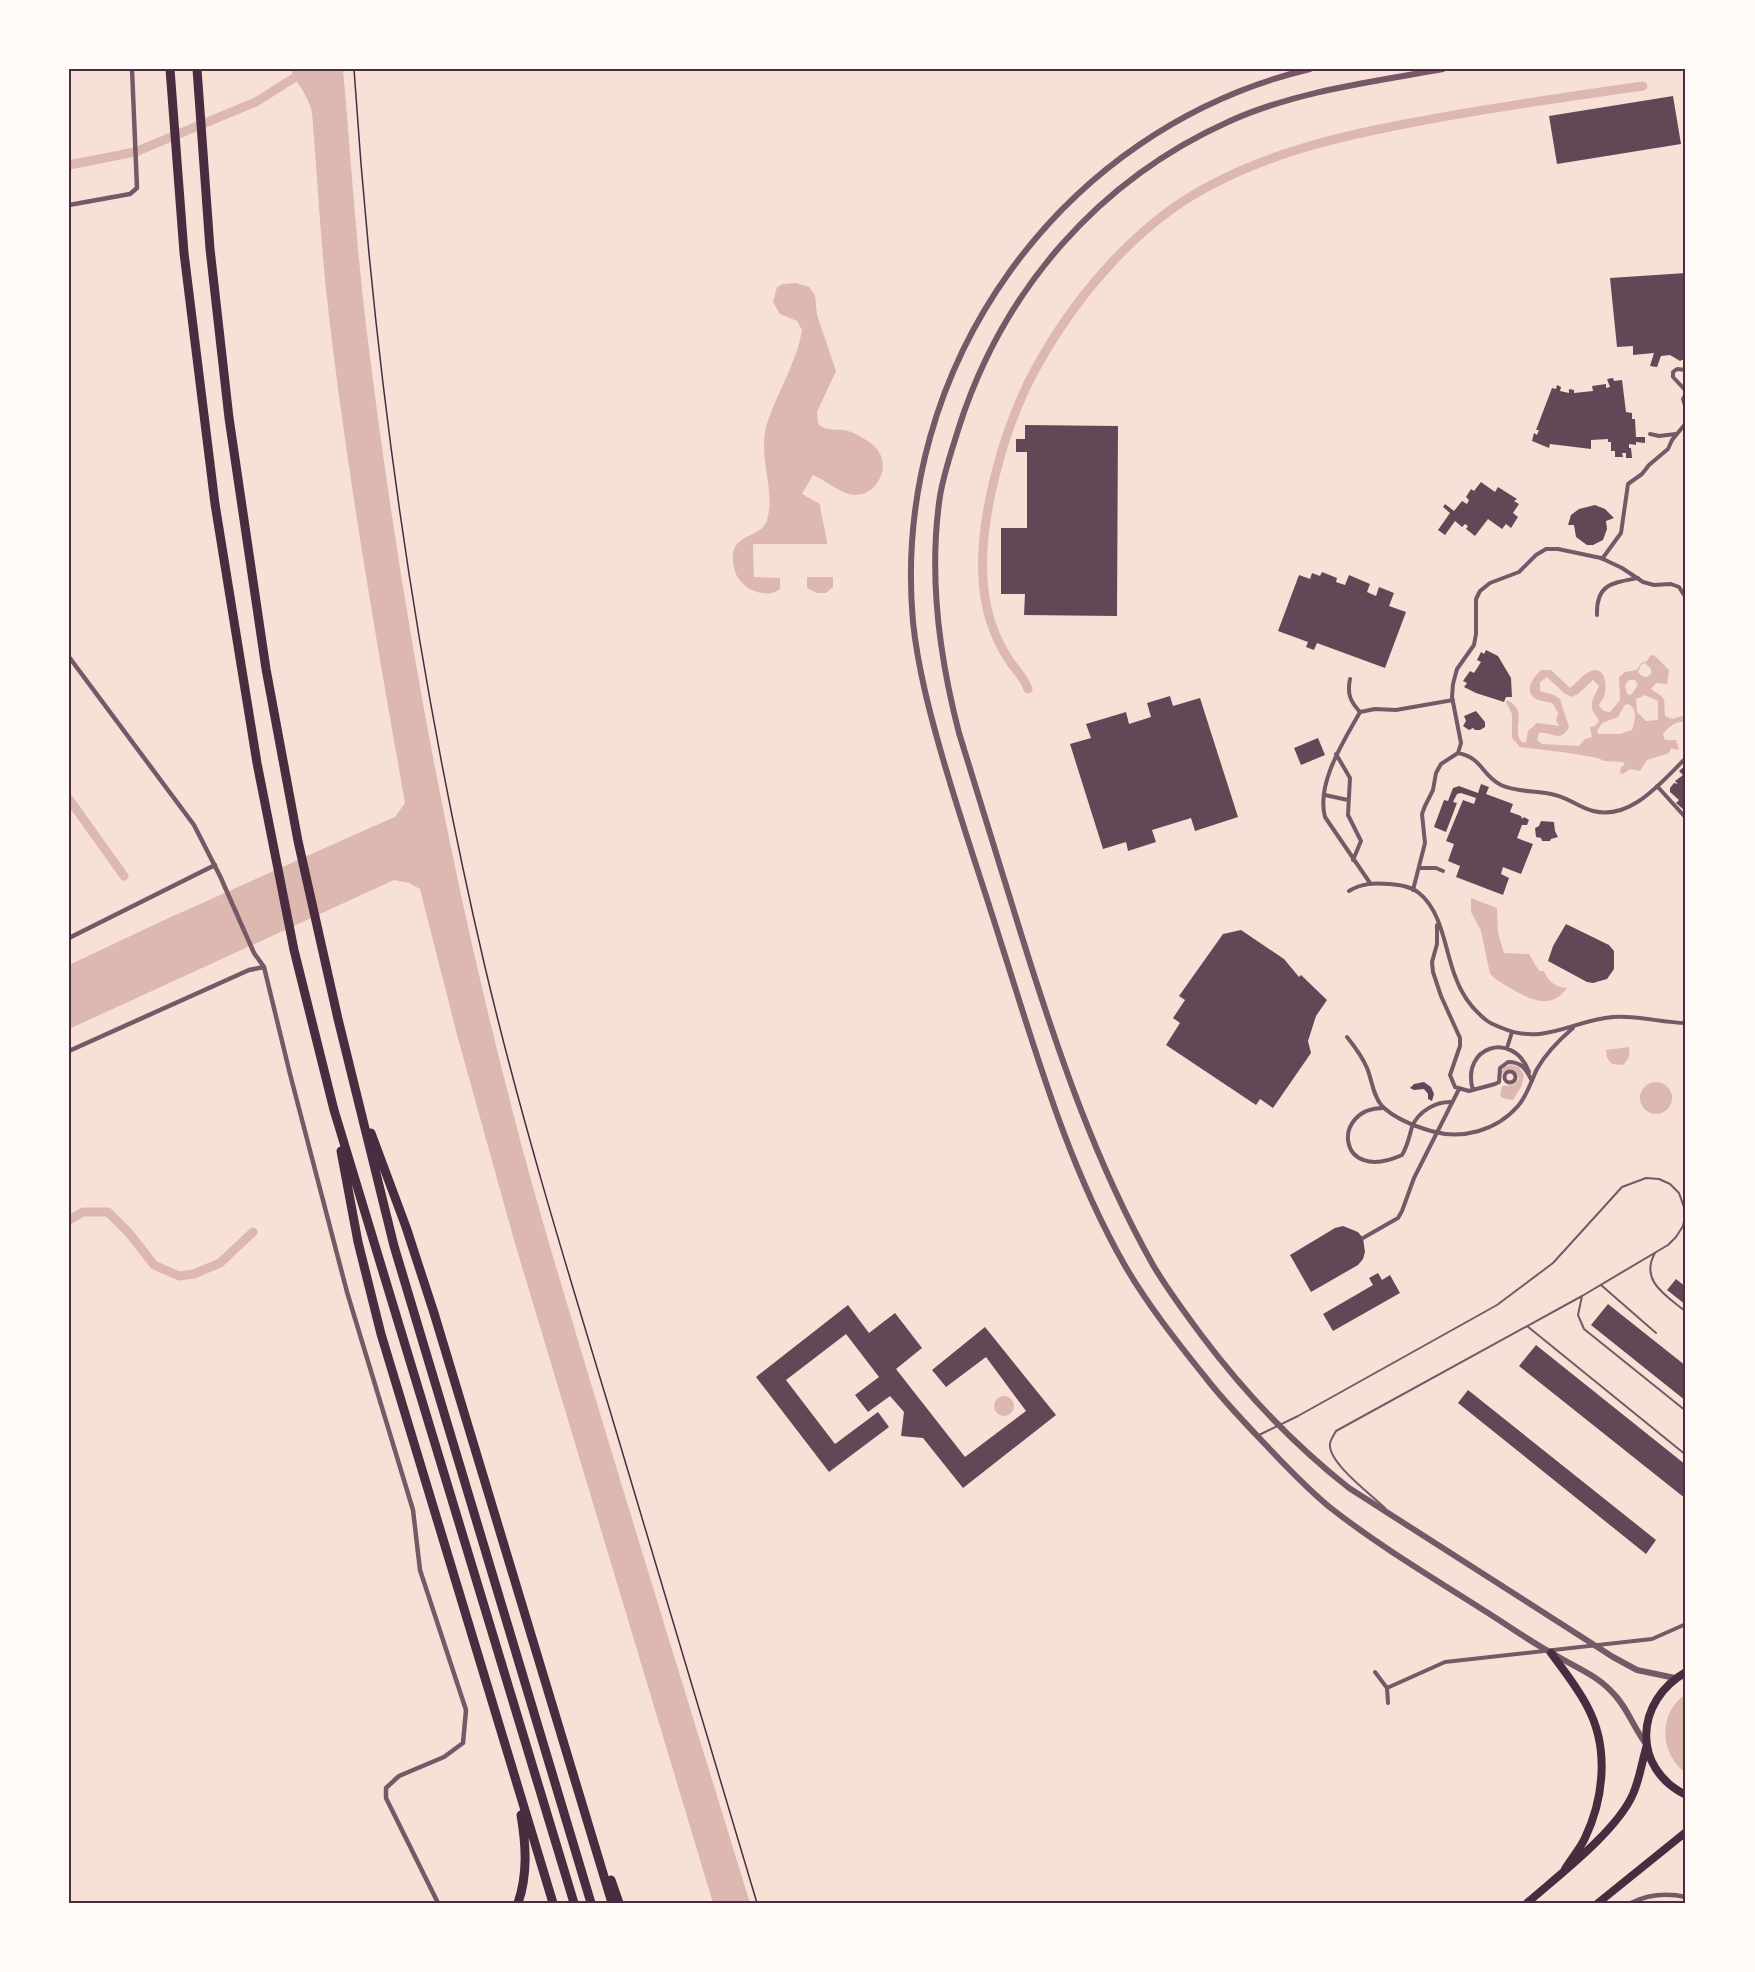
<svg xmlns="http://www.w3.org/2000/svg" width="1755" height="1972" viewBox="0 0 1755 1972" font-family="Mulish,sans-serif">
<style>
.water{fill:#dcb8b0;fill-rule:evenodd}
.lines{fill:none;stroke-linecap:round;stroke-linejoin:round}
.canal{stroke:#dcb8b0;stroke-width:9}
.building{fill:#644757}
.path{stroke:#4a2c40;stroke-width:1.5}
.service{stroke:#755966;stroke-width:2}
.pedestrian{stroke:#755966;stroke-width:4}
.minor{stroke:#755966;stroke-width:4.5}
.tertiary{stroke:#755966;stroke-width:6}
.trunk{stroke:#4a2c40;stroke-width:8}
.motorway{stroke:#4a2c40;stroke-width:9}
.neatline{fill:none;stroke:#4a2c40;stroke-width:2}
</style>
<rect width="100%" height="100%" fill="#f7e1d7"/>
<path class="water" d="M290,69H343C351,157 356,245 367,333C399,593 445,851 511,1105C535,1200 564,1293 592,1387C644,1559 697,1731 750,1903H713L514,1240L456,1031L420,889L409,883L394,880L69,1029V965L162,921L381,823L395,817L405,803C375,633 345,462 326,290C320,231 317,172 312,113C309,97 298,85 290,69Z
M796,283L809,287L815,295L817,315L836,371L817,412L818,424C826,431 835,429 844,430C854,432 866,439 873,445C893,461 880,496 854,495C841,494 825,480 813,475L802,494L820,504C821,518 826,530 827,544H753L754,577L780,578V589C772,595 764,594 754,591C744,587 736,578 734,568C726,530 761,541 767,520C776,489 757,456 767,424C777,392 796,365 802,330L797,321L780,314L773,302L777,287L783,284Z
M807,577H833V587L826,593H817L807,588Z
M1654,655L1669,670L1667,684L1656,683L1651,689C1667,700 1664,696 1665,716L1672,719L1686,715V722C1677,720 1668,727 1663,734L1665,740H1676L1679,749L1677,750L1671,748L1669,753L1647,760L1640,771L1630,769L1623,774L1620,773L1621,767L1625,764L1623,762L1604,761L1598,758L1569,753L1520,747L1512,738V714L1506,702L1507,700C1530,711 1510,730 1522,742H1526L1528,731L1537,723L1559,726L1556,720L1558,713L1553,704C1548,701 1543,702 1538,700C1522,693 1533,677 1541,670H1551L1570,688C1577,683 1582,675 1589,672C1604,664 1607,682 1605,693C1605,698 1600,701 1599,706L1604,711L1610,712L1620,700L1619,677L1625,672L1637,670L1641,663L1647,661L1650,656ZM1645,663L1651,669V674L1647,677L1642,676L1638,672L1641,665ZM1547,677L1564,693L1571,697L1578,694L1593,680L1599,686C1597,692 1591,699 1592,707C1592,712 1597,716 1599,721L1595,726L1590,727L1592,737L1585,739L1579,746L1542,744L1537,740L1539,733C1552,731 1560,744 1569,727L1560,699L1554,695L1540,691V682ZM1629,680H1635L1638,685L1631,695L1627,694L1625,685ZM1645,695L1658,701V720L1646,721L1637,712L1636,699ZM1628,704C1638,708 1635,721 1632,730L1620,734H1598L1597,731L1602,723L1618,717L1625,705Z
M1471,898L1497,908L1498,933L1504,953L1529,954L1539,971H1544C1548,982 1556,987 1567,988C1550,1011 1530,999 1510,988C1503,984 1496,980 1490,974L1481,931L1471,912Z
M1629,1047C1630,1055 1629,1059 1623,1065L1612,1064L1607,1058L1606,1050Z
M1510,1065L1519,1067L1524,1075L1522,1085L1513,1100L1502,1098L1500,1094L1502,1086L1513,1085L1519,1079L1518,1075L1511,1069L1504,1072L1500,1076L1504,1067Z
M1640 1098a16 16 0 1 1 32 0a16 16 0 1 1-32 0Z
M994 1406a10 10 0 1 1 20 0a10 10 0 1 1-20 0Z
M1686,1694V1773C1659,1754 1658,1712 1686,1694Z"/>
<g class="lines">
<path class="canal" d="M69,165L135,152L256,102L308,69
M1028,689C1024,678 1018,672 1011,663C996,641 987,617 984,590C976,524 1004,426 1036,368C1075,297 1137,223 1211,185C1273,152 1341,136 1410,123C1487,108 1565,97 1643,86
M69,799L124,876
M69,1220L83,1212H108L129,1233L154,1265L179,1276L194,1274L220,1263L253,1232"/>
</g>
<path class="building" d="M1673,96L1681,144L1557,164L1549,116Z
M1686,273V358L1680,361L1670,355L1661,356L1657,367L1650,366L1654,353L1633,355V346L1617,347L1610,278Z
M1613,378L1614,381L1622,380L1626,412L1632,413V419H1635L1636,437H1645V443L1636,442V445L1629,444V448H1631L1632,458H1626V453H1622L1623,457H1615V451H1611V442H1608V439L1591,440V449L1550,444L1549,448L1532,441L1534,433L1537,435L1539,430H1536L1552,388L1556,389L1557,385L1561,387L1560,391L1569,393V389L1574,390V393L1593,391L1592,386L1606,384V388L1610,387L1607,379Z
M1025,425L1118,426L1117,616L1024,615L1025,594H1001V528H1027V452H1016V439H1025Z
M1481,482L1495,492L1498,487L1517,499L1514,501L1519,504L1513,513L1518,517L1511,528L1506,524L1502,529L1488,519L1475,536L1466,529L1468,526L1465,524L1462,527L1455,521L1445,535L1438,530L1450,513L1443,507L1445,504L1454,511L1462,501L1467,504L1469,500L1466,497L1471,489L1474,491Z
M1595,505L1605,509L1614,518L1606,521L1607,529L1603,540L1593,545H1587L1576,537L1574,525H1568L1571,515L1579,509Z
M1322,572L1337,578L1336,582L1345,585L1349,575L1370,584L1367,592L1376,596L1379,587L1394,593L1389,606L1406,612L1385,668L1317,643L1314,650L1306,647L1308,642L1278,631L1299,575L1310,579L1312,573L1320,576Z
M1486,650L1498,656L1511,678L1512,697H1506L1504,702L1476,693L1464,687L1467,683L1463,681L1470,671L1474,673L1481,662L1477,660L1481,652L1484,654Z
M1170,696L1173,706L1200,698L1238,817L1195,831L1191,818L1152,830L1156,842L1128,851L1126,842L1103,849L1070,744L1091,738L1086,724L1126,712L1129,724L1151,717L1147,703Z
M1476,711L1485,722V727L1480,730H1475L1473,728L1469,730L1463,726L1466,721L1464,716Z
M1318,738L1325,755L1301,765L1294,748Z
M1686,765V809L1684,810L1676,803L1679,800L1670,792V788L1674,783L1678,784L1675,781L1683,775L1679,771Z
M1481,784L1489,787L1486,794L1513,804L1510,812L1521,816L1522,819L1524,817L1529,820L1527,825H1522L1517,838L1533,844L1521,874L1503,867L1501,874L1509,878L1503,895L1456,877L1460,866L1448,861L1454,844L1446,841L1463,800L1474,804L1476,798L1461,793L1457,794L1453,802L1457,803L1446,832L1434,827L1444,800L1448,801L1453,788L1459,786L1478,793Z
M1541,821L1554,822L1555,831L1558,837L1551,839L1550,841H1542L1541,838L1536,837L1535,828L1539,826Z
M1566,924L1609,945L1614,951V969L1607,979L1593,983L1587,982L1548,961L1553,946Z
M1241,930L1284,959L1299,977L1301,975L1327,1000L1316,1016L1308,1041L1311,1053L1273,1108L1260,1099L1256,1105L1166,1045L1180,1023L1173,1018L1185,1000L1179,996L1223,934Z
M1424,1082L1431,1087L1434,1094L1432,1101L1428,1099V1094L1424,1089L1414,1090L1410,1088L1414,1084Z
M1343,1226L1358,1232L1363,1238L1365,1252L1363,1259L1358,1265L1311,1292L1290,1255L1335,1228Z
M1378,1273L1382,1280L1390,1275L1400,1293L1333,1331L1323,1314L1373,1285L1369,1278Z
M1676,1279L1686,1287V1305L1667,1290Z
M1608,1304L1686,1366V1401L1591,1325Z
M848,1305L869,1333L895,1313L922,1348L896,1369L965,1457L1026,1411L986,1357L946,1387L932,1370L985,1327L1056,1415L963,1488L923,1438L901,1436L904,1412L890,1396L868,1412L855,1395L879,1377L846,1334L786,1380L835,1444L878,1412L889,1427L829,1472L756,1377Z
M1536,1345L1686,1465V1499L1519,1366Z
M1468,1390L1656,1540L1646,1554L1458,1403Z"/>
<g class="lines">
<path class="path" d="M354,69C374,372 416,672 485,967C520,1115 564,1259 608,1404C658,1570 707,1737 757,1903"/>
<path class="service" d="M1655,1253C1639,1281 1667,1296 1686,1312
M1601,1285L1656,1333
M1582,1296L1578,1315L1584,1329L1686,1411
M1527,1326L1686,1455
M1259,1435L1298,1416L1497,1305L1553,1263L1622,1187L1646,1178L1659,1179L1670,1184L1679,1193L1686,1213L1683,1226L1676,1237L1668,1245L1582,1296L1336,1431C1334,1435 1330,1440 1330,1444C1328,1463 1372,1495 1385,1508"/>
<path class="pedestrian" d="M1686,370L1677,369L1673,372V377L1686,391
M1686,394L1683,399L1686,409
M1650,434L1659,436L1676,434
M1602,559L1621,533L1628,484L1642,474L1649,465L1668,449L1672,440L1686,423
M1597,615C1596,584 1612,583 1638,578
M1350,679C1347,694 1350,701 1360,712
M1458,753C1483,758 1481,775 1501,785C1518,793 1538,790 1555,795C1569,798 1580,808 1593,811C1631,821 1662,781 1686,758
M1336,754L1350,778L1348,815L1361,841L1353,860
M1657,786L1686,818
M1325,795L1348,800
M1420,868H1436L1443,871
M1370,883L1325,817C1316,783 1344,741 1360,712L1375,709L1396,710L1453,700
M1413,890L1425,843L1422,814L1425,806L1433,790L1436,773L1441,764L1458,753L1461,743L1452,697L1453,684L1457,669L1474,645L1476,634V599L1480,591L1490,583L1519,572L1536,555L1546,549H1558L1601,558L1622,568L1643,582L1654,585L1671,584L1679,587L1686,598
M1349,891C1362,883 1374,883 1389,884C1399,885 1410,886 1419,893C1442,911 1445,950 1455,976C1461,993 1472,1009 1486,1020C1491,1024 1497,1026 1502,1028C1544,1046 1573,1020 1613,1017C1638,1015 1662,1023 1686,1023
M1437,925V944L1432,962L1433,972L1441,996L1460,1038V1046L1450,1075L1455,1087L1469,1091L1495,1084L1499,1082L1500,1068L1508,1062C1522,1062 1526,1069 1532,1081
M1347,1037C1355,1047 1362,1056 1367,1068C1372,1080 1373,1096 1382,1106C1395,1119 1414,1126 1431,1131C1462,1140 1496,1131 1518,1106C1527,1096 1531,1081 1537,1069C1546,1053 1559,1040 1573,1028
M1507,1048L1512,1032
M1504.5 1077a5.5 5.5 0 1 1 11 0a5.5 5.5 0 1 1-11 0Z
M1473,1090C1460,1047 1513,1029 1529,1072
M1384,1108C1331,1107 1336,1185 1402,1155C1408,1145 1409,1137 1412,1127C1418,1111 1437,1101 1452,1102
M1363,1238L1398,1218L1402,1211L1414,1178L1459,1089
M1375,1672L1387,1688L1388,1703
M1387,1688L1445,1662L1652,1639L1686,1624"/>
<path class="minor" d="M69,205L130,194L137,188L132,69
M69,657L194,825L220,876L254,953L264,967L290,1074L347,1292L413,1510L420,1570L466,1710L463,1743L444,1757L399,1776L386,1788V1798L438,1903
M69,938L215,865
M69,1051L249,970L264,967
M1631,1903C1649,1894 1667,1893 1686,1897"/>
<path class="tertiary" d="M1310,69C1061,128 890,367 913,622C918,669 930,714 943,759C961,821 982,882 1001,943C1036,1052 1067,1164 1124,1264C1147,1304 1177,1342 1206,1378C1223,1400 1243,1421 1263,1442C1285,1465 1307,1489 1332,1509C1386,1551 1445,1585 1502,1622C1520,1634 1538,1646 1557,1656C1575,1667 1596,1675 1611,1691C1627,1706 1633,1727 1646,1744
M1443,69C1371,82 1297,91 1230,121C1098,180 1003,290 959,427C952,450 944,472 940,496C928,576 939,656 959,733C980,801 1001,869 1022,937C1057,1049 1095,1162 1153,1265C1167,1289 1185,1313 1202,1336C1245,1393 1293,1444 1349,1488L1613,1657L1637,1670L1675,1678"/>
<path class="trunk" d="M1551,1653C1564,1671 1578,1688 1588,1708C1609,1748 1604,1798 1585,1838C1580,1849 1571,1859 1565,1869
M1686,1672C1635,1701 1631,1768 1686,1795
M1527,1903C1559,1875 1617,1831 1633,1794C1640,1778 1642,1761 1647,1745
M1598,1903L1686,1832"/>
<path class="motorway" d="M170,69L184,253L215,504L257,763L294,950L334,1110L574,1903
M197,69L210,249L229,418L266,669L298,841L338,1019L394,1246L591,1903
M371,1133L406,1227L434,1313L612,1903
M341,1151L358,1242L381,1334L553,1903
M611,1880L619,1903
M518,1903C528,1874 526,1845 521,1815"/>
</g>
<rect width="1755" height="1972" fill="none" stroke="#fffaf5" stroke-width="141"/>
<rect x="70" y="70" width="1614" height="1832" class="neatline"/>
</svg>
